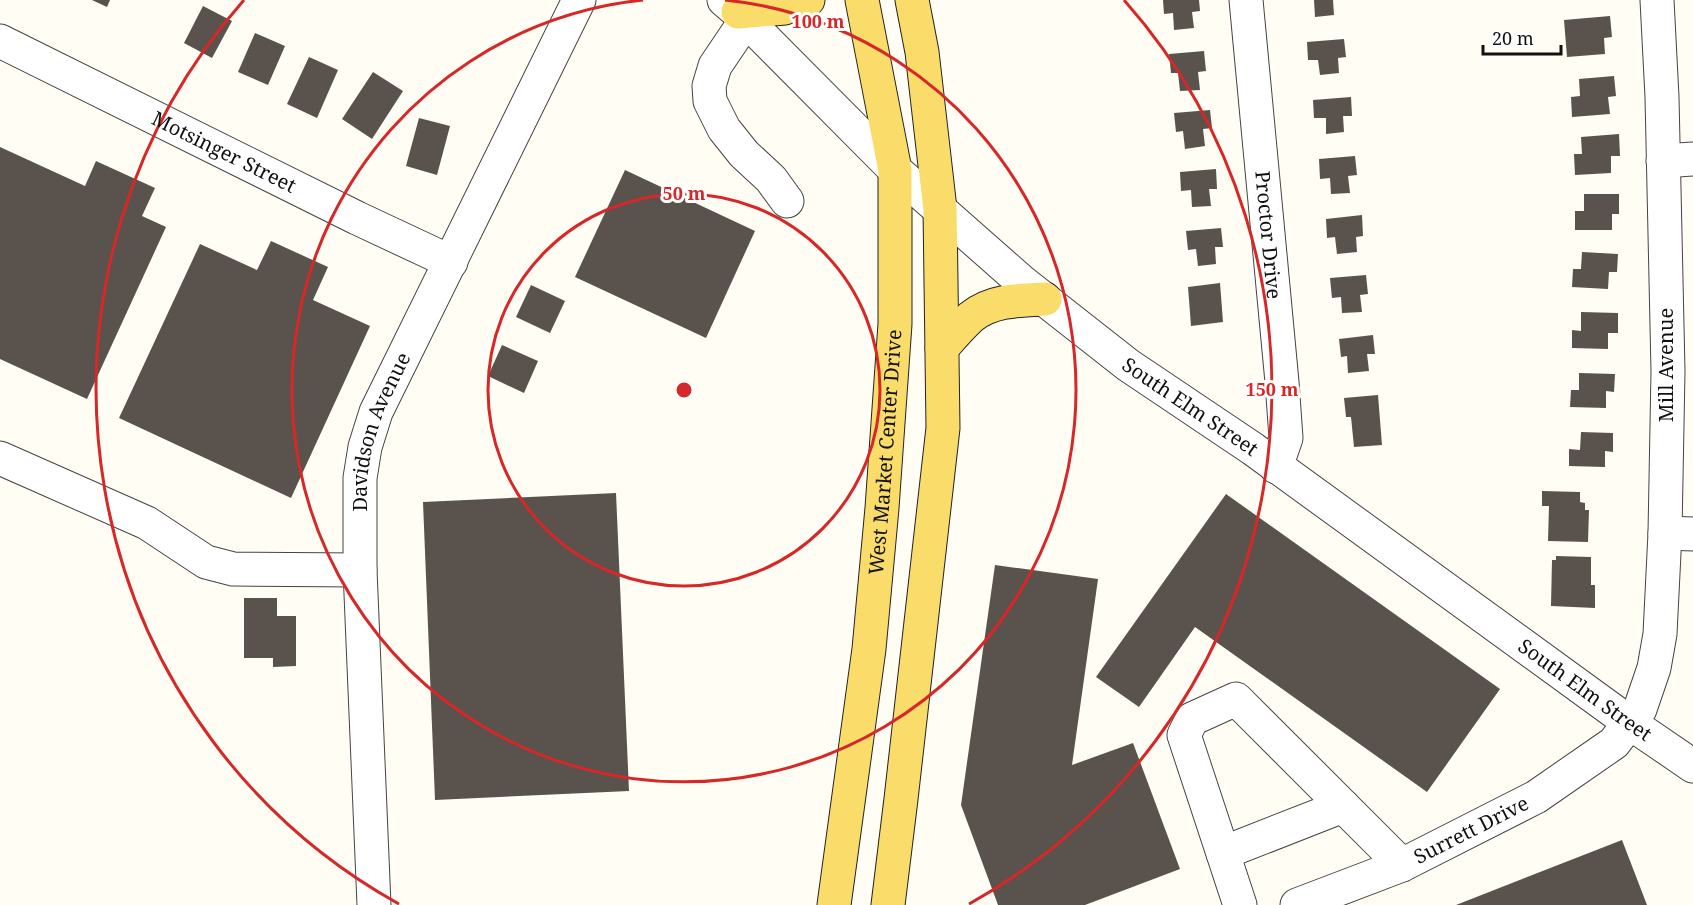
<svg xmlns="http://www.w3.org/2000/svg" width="1693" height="905" viewBox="0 0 1693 905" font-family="'Noto Serif',serif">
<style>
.building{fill:#5a524d}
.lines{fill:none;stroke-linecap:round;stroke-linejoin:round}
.minor-casing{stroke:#444;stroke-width:35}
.major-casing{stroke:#222;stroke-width:35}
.minor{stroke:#fff;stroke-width:33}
.major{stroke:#f9dc6a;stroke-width:33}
.ring{fill:none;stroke:#d62828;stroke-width:3}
.labels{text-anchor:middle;stroke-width:6;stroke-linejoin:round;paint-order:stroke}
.street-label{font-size:20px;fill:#111;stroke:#fff}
.centre{fill:#d62828;stroke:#fff;stroke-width:3}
.ring-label{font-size:18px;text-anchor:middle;font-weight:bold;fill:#d62828;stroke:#fff;stroke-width:6;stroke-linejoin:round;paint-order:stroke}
</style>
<rect width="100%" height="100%" fill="#fffdf4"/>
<path class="building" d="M92,0H110L107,7Z
M1163,0H1199L1200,11L1192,12L1194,28L1174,30L1173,13L1164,14Z
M1314,0H1333L1334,15L1315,17Z
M203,6L232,21L212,58L184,43Z
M1610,16L1612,37L1604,38L1605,54L1567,57L1564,20Z
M255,33L285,46L268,85L238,72Z
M1344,39L1346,57L1338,58L1339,73L1320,75L1318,60H1308L1307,42Z
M1204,51L1206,71L1198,72L1200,90L1180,91L1178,73H1171L1169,54Z
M309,57L338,70L317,118L287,104Z
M373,72L403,91L372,139L342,119Z
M1614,76L1616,96L1608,97L1610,114L1572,117L1571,97L1580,96L1579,79Z
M1351,97L1352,116H1343L1344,132L1326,134V118H1314L1313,100Z
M1210,110L1212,128L1203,129L1205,146L1185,149L1183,131L1176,132L1174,113Z
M419,118L450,126L437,175L406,166Z
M1619,134L1620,156H1611V173L1575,175L1574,154H1582L1581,137Z
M0,147L85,186L96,161L155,188L142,216L166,227L87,399L0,359Z
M1355,156L1357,175L1348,176L1350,193L1331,194L1330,178L1320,179L1319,159Z
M1216,169L1217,189H1209L1211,206L1192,207L1191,190L1181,191L1180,172Z
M625,170L755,231L706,338L575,277Z
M1584,194H1619V214H1612V230H1575V211H1584Z
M1362,215L1363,236L1356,237L1357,252L1337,254L1335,237L1327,238L1326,219Z
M1221,228L1223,247H1215L1216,264L1198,266L1196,249L1188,250L1186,231Z
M271,241L328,267L313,300L370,326L291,498L119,418L200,244L257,270Z
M1582,252L1618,254L1617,272H1609L1608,289L1572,287L1573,269H1581Z
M1366,275L1368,294L1360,295L1362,312L1342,313L1341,297L1332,298L1330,278Z
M1220,283L1223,322L1191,326L1188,287Z
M531,285L565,301L550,333L516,317Z
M1581,312L1618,313V333H1608V349L1572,348V330L1581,331Z
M1373,335L1375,354H1367L1369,371L1348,373L1347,356L1341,357L1339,339Z
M502,345L538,361L524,393L488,376Z
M1579,373L1615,374L1614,392L1606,391V408L1570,407L1571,390H1579Z
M1378,395L1382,445L1354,447L1351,417H1346L1344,398Z
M1581,432L1613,433V452L1605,451V467L1569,466V449L1580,450Z
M1542,491L1580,492V502L1585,503V510H1589L1588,542L1548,541L1549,506H1542Z
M616,493L629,791L435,800L423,502Z
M1226,494L1500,689L1427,792L1195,627L1139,707L1096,677Z
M1556,556L1591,557V585H1595V608L1551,606L1552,560H1556Z
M995,565L1098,579L1072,765L1133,743L1180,869L1085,905H998L961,805Z
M244,598H277V616H296V666L273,667V658H244Z
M1622,840L1647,905H1456Z"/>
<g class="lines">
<defs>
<g id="minor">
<path id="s1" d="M724,0L738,12L895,170L1021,281L1128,365L1253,449L1630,723L1693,766"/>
<path id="s2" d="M1246,0L1282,382L1286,438L1276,467"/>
<path d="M746,20L715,66L709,86L710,101L724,129L744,154L771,179L787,201"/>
<path id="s3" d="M0,41L357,218L451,262"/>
<path d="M1663,161L1693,159"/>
<path d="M0,458L147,523L206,562L233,569L360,570"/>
<path d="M1665,533L1693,534"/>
<path d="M1223,853L1343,806"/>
<path id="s4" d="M374,905L360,570V478L365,447L376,412L579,0"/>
<path d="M1240,905L1184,735L1192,719L1236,699L1402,865"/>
<path id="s5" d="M1297,905L1402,865L1536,797L1614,743L1640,709L1654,668L1660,634L1665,533L1668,371L1662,97L1657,0"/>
</g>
<g id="major">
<path d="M738,12L785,8L808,0"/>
<path d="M942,348C951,338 961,326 971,317C992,300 1020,300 1045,299"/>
<path id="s6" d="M834,905L869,649L882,508L895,324V170L862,0"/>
<path d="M888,905L901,799L943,428L940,209L922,52L912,0"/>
</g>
</defs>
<use href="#minor" class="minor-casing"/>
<use href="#major" class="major-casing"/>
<use href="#minor" class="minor"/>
<use href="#major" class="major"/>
</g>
<g class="ring">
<circle cx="684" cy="390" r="196"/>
<path d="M725 0A392 392 0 1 1 643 0"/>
<path d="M399 904A588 588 0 0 1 244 0M1124 0A588 588 0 0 1 969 904"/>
</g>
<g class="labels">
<g class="street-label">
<text dy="7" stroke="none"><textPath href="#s3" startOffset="250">Motsinger Street</textPath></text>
<text dy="7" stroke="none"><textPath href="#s2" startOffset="236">Proctor Drive</textPath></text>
<text transform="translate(1666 365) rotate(-90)" y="7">Mill Avenue</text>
<text dy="7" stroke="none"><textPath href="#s1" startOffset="620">South Elm Street</textPath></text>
<text dy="7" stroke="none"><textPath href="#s4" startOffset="477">Davidson Avenue</textPath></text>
<text dy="7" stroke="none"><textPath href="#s6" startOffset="456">West Market Center Drive</textPath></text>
<text dy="7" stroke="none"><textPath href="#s1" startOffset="1106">South Elm Street</textPath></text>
<text dy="7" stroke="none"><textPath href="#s5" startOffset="190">Surrett Drive</textPath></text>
</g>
</g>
<circle cx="684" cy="390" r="9" class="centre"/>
<g class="ring-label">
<text x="818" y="28">100 m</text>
<text x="684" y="200">50 m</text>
<text x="1272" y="396">150 m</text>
</g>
<path d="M1483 45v9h78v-9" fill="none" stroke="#111111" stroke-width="3"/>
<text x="1492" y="45" font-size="18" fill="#111111" stroke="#ffffff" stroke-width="4.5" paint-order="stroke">20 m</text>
</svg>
